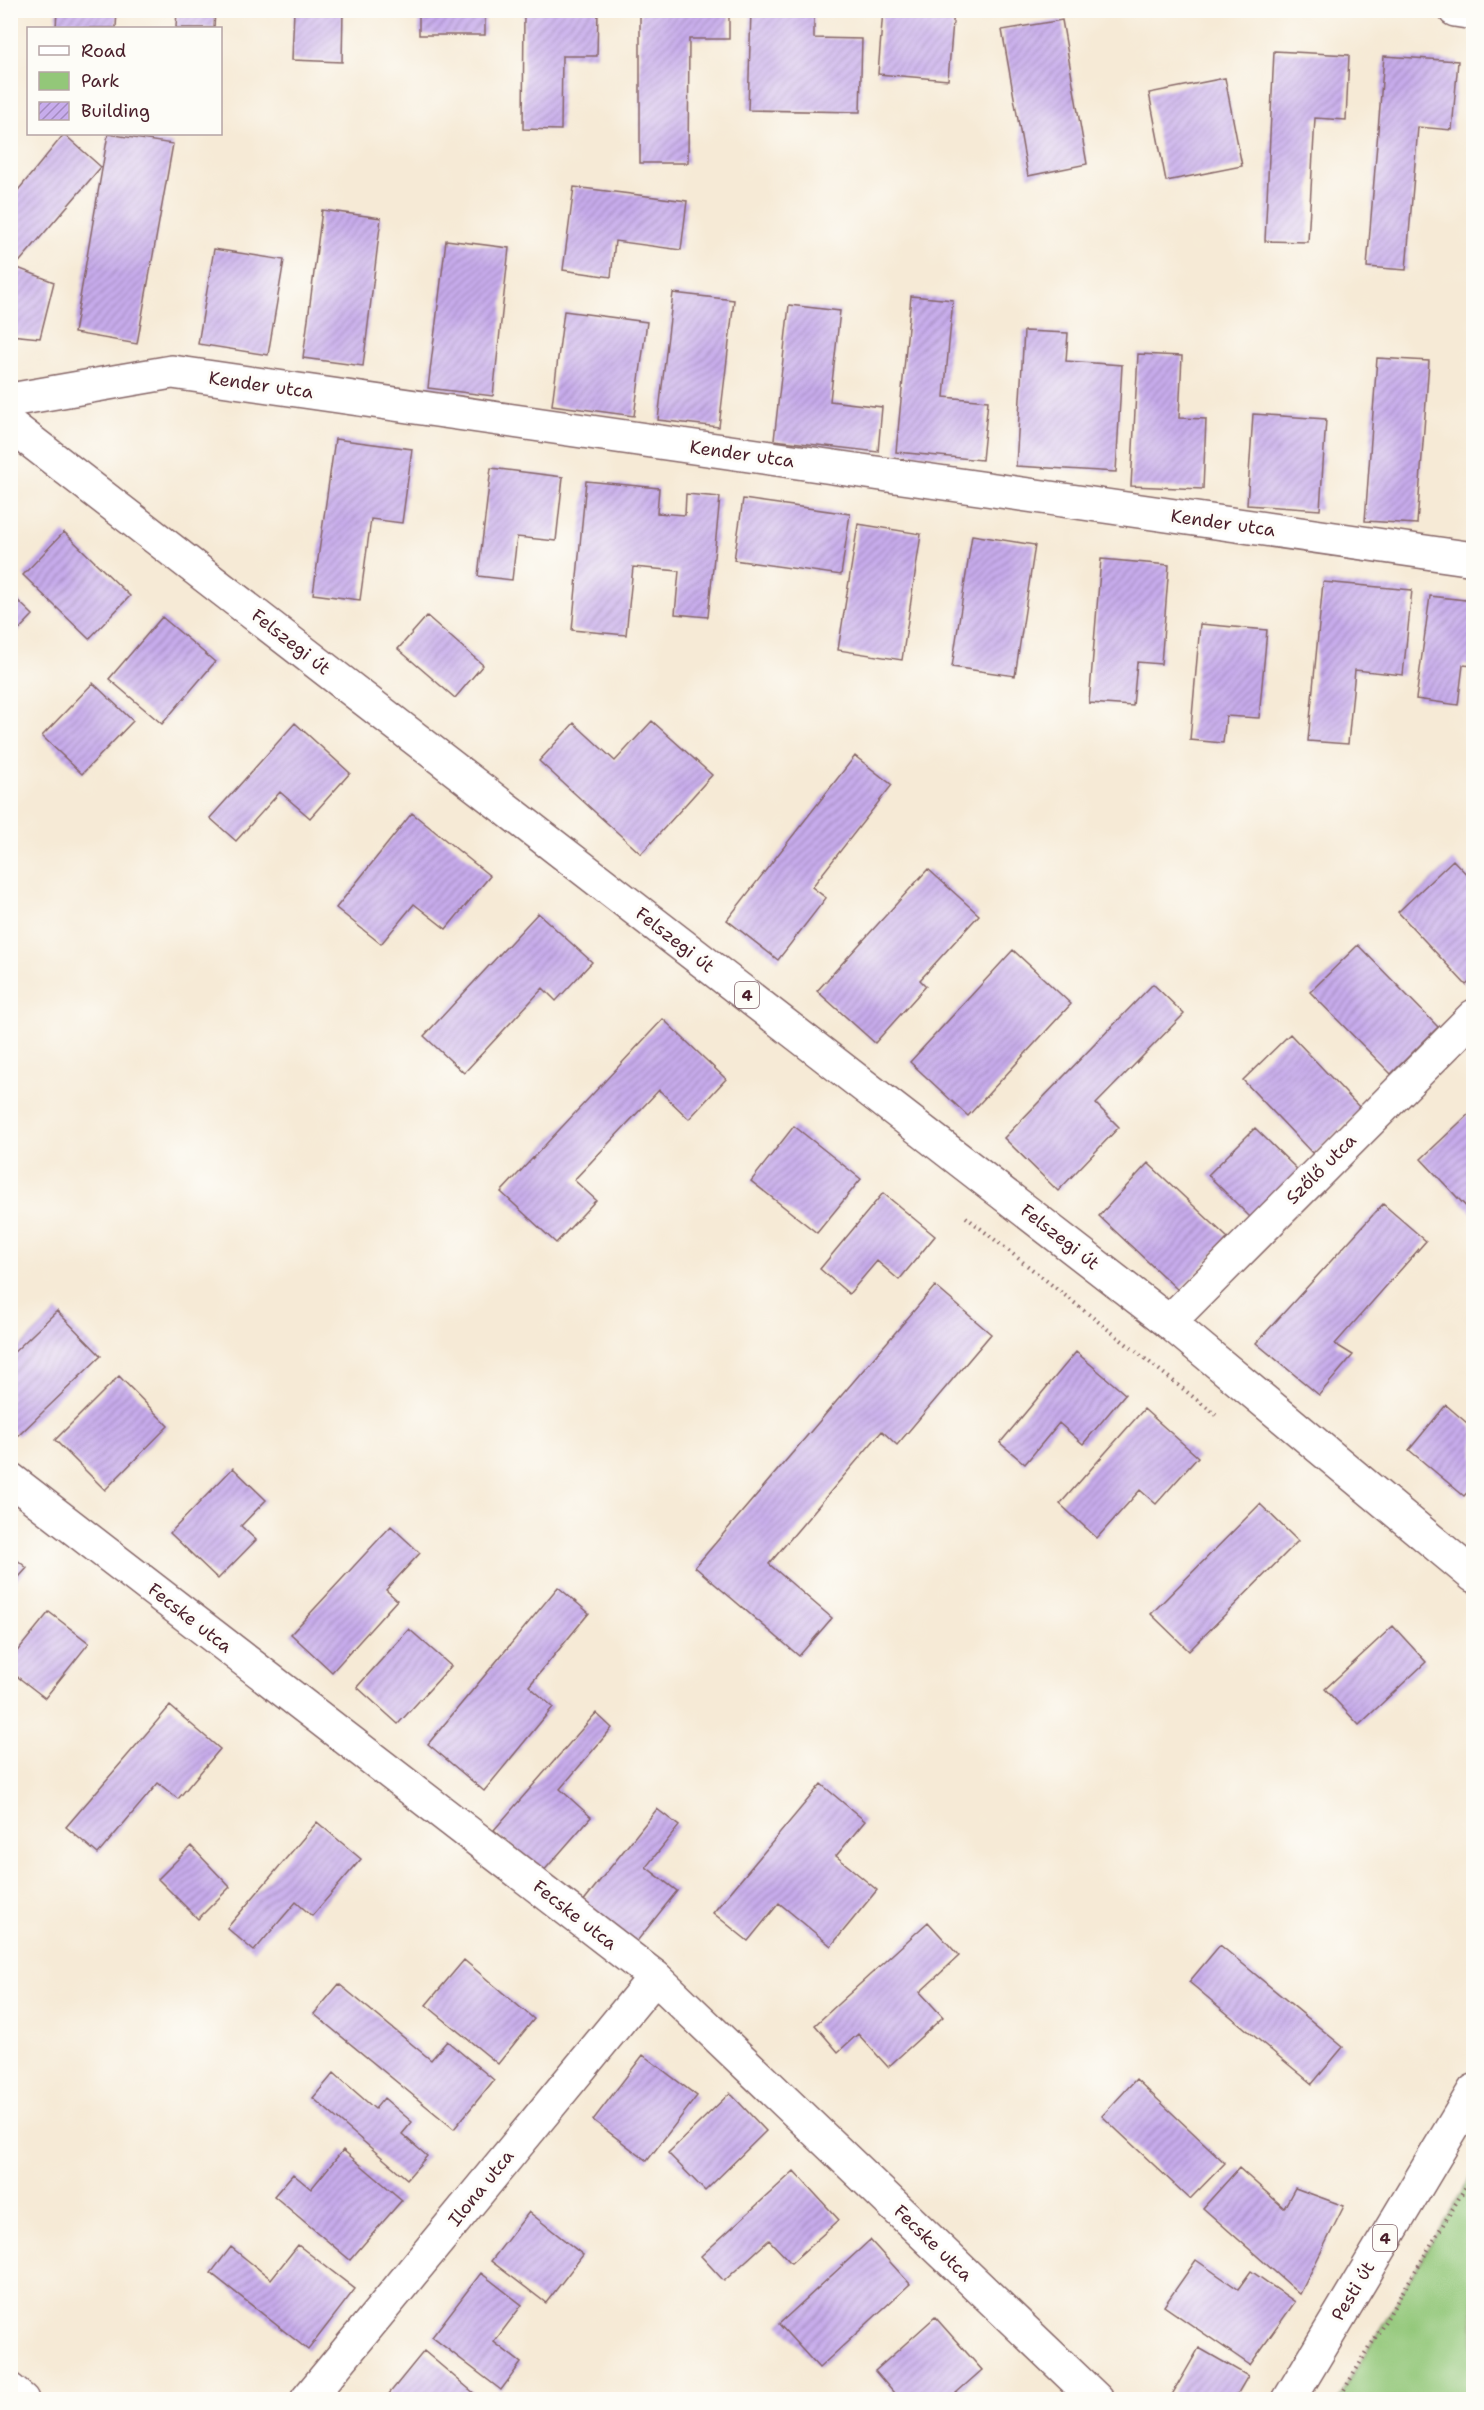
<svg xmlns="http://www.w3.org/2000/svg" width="1484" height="2410" viewBox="0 0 1484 2410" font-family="'Shantell Sans',sans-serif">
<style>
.green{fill:#93c779;stroke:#6e7352;stroke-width:1.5}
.building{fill:url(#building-hatch)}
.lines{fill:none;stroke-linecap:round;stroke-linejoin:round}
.street-casing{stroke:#866667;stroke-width:36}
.primary-casing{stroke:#866667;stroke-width:36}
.path{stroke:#866667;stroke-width:4;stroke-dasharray:1.5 4.5;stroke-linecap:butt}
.street{stroke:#fff;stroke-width:33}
.primary{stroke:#fff;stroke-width:33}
.labels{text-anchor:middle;stroke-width:6;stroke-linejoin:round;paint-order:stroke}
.shield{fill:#fdfcf7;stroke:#806168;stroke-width:1.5}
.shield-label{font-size:16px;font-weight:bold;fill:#4a1f2b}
.street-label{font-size:18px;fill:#4a1f2b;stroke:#fdfcf7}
</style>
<defs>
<pattern id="building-hatch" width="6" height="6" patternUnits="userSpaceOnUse" patternTransform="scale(1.5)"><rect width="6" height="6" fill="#c7acec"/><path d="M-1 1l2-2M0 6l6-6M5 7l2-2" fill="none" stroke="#a48bbf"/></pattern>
</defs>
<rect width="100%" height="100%" fill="#fdfcf7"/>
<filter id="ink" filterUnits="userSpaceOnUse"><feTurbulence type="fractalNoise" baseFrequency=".0167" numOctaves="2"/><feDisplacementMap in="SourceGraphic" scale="12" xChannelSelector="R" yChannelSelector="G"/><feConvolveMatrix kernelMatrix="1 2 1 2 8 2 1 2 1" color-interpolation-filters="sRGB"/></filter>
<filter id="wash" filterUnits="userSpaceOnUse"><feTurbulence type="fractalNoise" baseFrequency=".008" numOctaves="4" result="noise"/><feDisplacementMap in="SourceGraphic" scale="24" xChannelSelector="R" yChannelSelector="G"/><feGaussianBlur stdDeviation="1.35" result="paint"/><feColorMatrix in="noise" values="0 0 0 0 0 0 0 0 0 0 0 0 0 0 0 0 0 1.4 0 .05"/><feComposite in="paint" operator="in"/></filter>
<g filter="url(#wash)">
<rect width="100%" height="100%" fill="#f6ead6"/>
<path class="green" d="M1473,2173V2399H1338Z"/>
<g id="blocks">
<path class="building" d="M57,10H117L116,28H56Z
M177,10H215L214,28H176Z
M294,10H343L342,62L292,60Z
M419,10H485V35H419Z
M524,10H598L597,56H562L561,130L523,129Z
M640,10H729V39H689L688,163H640Z
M751,10H814V38L862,39L860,112L748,110Z
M883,10H954L948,80L878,74Z
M1062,20L1087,164L1028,176L1002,30Z
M1274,51L1349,55L1346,120L1315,118L1308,242L1265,241Z
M1384,56L1458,61L1452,130L1418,127L1406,270L1367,267Z
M1225,78L1242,166L1166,181L1149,93Z
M64,134L101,167L15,267L54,282L40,338L10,335V200Z
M108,134L173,144L137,344L74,333Z
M574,187L687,201L681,250L615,241L611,277L563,270Z
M322,210L381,218L363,366L303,358Z
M446,240L509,248L493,396L428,388Z
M214,249L284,260L268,355L198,344Z
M673,293L734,300L719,427L658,420Z
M911,296L953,300L944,397L988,401L982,460L896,452Z
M789,305L840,311L830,401L882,407L878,452L774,440Z
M564,311L647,322L634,416L552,405Z
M1024,331L1068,333L1066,361L1122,365L1116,472L1016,466Z
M1138,354L1182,356L1179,418L1206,419L1203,489L1131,486Z
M1377,358L1429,361L1417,524L1365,521Z
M1253,414L1326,419L1320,510L1247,505Z
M335,439L412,449L402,523L371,519L360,600L313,594Z
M491,468L563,477L556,541L517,537L512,580L478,576Z
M586,481L659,488L657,513L685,515L686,494L720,497L708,617L675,614L679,571L633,567L626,635L572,630Z
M743,499L850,514L841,575L734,560Z
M858,524L921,534L902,660L838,650Z
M64,532L130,596L89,639L23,575Z
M972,535L1035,545L1015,676L952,667Z
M1101,559L1169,565L1161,664L1137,662L1133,706L1089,703Z
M1323,582L1412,590L1403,675L1355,670L1348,744L1308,741Z
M10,593L33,615L10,639Z
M1430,596L1474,601V666L1463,665L1458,705L1416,699Z
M427,616L483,665L455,698L398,649Z
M162,617L215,662L162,724L109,679Z
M1200,624L1267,630L1259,718L1226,716L1223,743L1190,740Z
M93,683L133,721L82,774L42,736Z
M652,721L712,775L641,854L539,761L574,723L615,761Z
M295,723L350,773L310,818L280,792L236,841L210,818Z
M855,756L892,785L812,887L826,898L778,960L727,920Z
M412,813L490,876L446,929L414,904L381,944L336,908Z
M1453,860L1474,882V978L1466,985L1398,912Z
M928,869L979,915L920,980L926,986L875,1043L817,991Z
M538,913L592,962L556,1001L543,988L464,1073L424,1036Z
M1358,945L1438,1027L1391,1074L1310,992Z
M1013,950L1071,1004L968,1116L910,1062Z
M1153,984L1184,1014L1096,1104L1119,1127L1058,1191L1004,1138Z
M663,1019L726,1079L689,1119L659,1090L574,1180L596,1200L556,1243L501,1192Z
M1290,1034L1361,1109L1313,1154L1243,1080Z
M1474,1109V1215L1421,1159Z
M794,1126L861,1179L817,1233L751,1181Z
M1255,1128L1301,1173L1254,1221L1208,1175Z
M1148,1163L1228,1238L1179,1291L1099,1216Z
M883,1193L935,1236L899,1280L877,1261L849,1294L820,1269Z
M1383,1204L1426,1241L1335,1344L1353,1355L1319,1395L1256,1343Z
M935,1286L991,1334L897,1445L882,1431L769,1564L832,1618L799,1656L695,1567Z
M57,1311L101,1356L18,1436L10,1428V1356Z
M1076,1352L1125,1394L1083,1444L1059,1423L1025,1464L1000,1443Z
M119,1376L168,1426L105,1490L55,1440Z
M1446,1405L1474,1429V1485L1464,1496L1409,1450Z
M1144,1409L1198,1457L1156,1504L1140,1490L1097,1538L1060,1504Z
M233,1468L266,1500L241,1526L256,1540L218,1579L170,1533Z
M1260,1504L1298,1541L1189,1651L1151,1614Z
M391,1526L420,1553L386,1590L397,1600L332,1672L291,1634Z
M10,1554L27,1568L10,1587Z
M558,1587L589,1613L529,1686L553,1707L484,1791L428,1744Z
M49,1612L89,1643L45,1698L10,1671V1660Z
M1393,1626L1426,1662L1359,1725L1325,1689Z
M409,1629L451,1666L398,1724L357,1687Z
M170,1706L220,1749L178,1799L158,1783L98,1854L66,1827Z
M596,1713L612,1728L560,1789L591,1817L542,1873L494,1830Z
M821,1784L865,1821L836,1856L877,1890L831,1946L779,1903L748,1941L713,1913Z
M657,1809L679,1826L646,1867L677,1891L634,1945L582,1903Z
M317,1822L361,1859L312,1916L296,1902L254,1951L227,1928Z
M191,1846L230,1887L198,1919L158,1879Z
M928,1922L959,1956L920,1992L943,2017L888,2067L858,2034L838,2052L815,2025Z
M1220,1945L1343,2047L1312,2084L1189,1982Z
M464,1960L534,2019L498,2064L426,2005Z
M339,1984L431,2060L447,2041L494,2080L454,2129L314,2014Z
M643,2055L697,2096L647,2161L593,2120Z
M334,2073L375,2109L384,2098L412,2122L402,2134L427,2156L407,2179L313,2098Z
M1136,2079L1225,2163L1190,2199L1102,2116Z
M730,2093L766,2131L705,2191L668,2153Z
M343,2150L402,2200L350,2260L274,2196L293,2174L311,2189Z
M1239,2168L1284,2208L1295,2188L1344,2206L1300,2294L1203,2208Z
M794,2171L839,2220L791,2263L769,2240L724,2281L701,2256Z
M529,2212L583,2255L546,2303L491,2261Z
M870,2240L910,2284L819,2368L779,2324Z
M298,2245L355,2289L308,2350L211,2273L231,2247L271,2279Z
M1196,2260L1238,2289L1251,2271L1295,2302L1250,2365L1164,2306Z
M481,2273L522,2305L494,2342L521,2363L501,2390L432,2337Z
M935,2317L982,2370L948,2400H900L875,2371Z
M1199,2348L1248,2376L1234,2400H1169Z
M424,2351L482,2400H384Z"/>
</g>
</g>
<g filter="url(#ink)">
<use href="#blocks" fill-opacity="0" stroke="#866667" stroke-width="1.5"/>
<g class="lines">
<defs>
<path id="street" d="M1455,10L1474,13
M10,400L172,372L1474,559
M1169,1322L1474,1016
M10,1479L655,1977L1097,2400
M10,2390L22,2400
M307,2400L655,1977"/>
<path id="primary" d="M10,425L1169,1322L1474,1576
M1289,2400L1474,2091"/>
</defs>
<use href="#street" class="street-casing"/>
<use href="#primary" class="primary-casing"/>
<path class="path" d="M966,1217L1216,1415
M1338,2400L1474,2173"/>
<use href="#street" class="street"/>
<use href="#primary" class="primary"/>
</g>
</g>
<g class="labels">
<g class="shield">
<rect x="735" y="982" width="24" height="26" rx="4.5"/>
<rect x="1373" y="2225" width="24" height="26" rx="4.5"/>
</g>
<g class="shield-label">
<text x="747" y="1001">4</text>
<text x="1385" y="2244">4</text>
</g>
<g class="street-label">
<text transform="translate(261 385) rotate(8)" y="6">Kender utca</text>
<text transform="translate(742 454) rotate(8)" y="6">Kender utca</text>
<text transform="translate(1223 523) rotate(8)" y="6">Kender utca</text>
<text transform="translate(291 642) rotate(38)" y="6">Felszegi út</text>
<text transform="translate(675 940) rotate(38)" y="6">Felszegi út</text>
<text transform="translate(1321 1169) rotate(-45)" y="6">Szőlő utca</text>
<text transform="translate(1060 1237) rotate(38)" y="6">Felszegi út</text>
<text transform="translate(190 1618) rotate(38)" y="6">Fecske utca</text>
<text transform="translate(575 1915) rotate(38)" y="6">Fecske utca</text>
<text transform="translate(481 2188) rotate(-51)" y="6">Ilona utca</text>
<text transform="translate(933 2243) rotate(44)" y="6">Fecske utca</text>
<text transform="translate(1353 2291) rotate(-59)" y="6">Pesti út</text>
</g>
</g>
<rect width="1484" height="2410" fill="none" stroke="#fdfcf7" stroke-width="36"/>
<rect x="27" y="27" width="195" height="108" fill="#fdfcf7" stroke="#b5a4a5" stroke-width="1.5"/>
<rect x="39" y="46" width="30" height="9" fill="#ffffff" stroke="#b5a4a5" stroke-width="1.5"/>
<text x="81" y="57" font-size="18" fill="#4a1f2b">Road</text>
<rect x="39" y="72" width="30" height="18" fill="#93c779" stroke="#b5a4a5" stroke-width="1.5"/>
<text x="81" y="87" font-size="18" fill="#4a1f2b">Park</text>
<rect x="39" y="102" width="30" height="18" fill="url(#building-hatch)" stroke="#b5a4a5" stroke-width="1.5"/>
<text x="81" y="117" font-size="18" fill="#4a1f2b">Building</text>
</svg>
